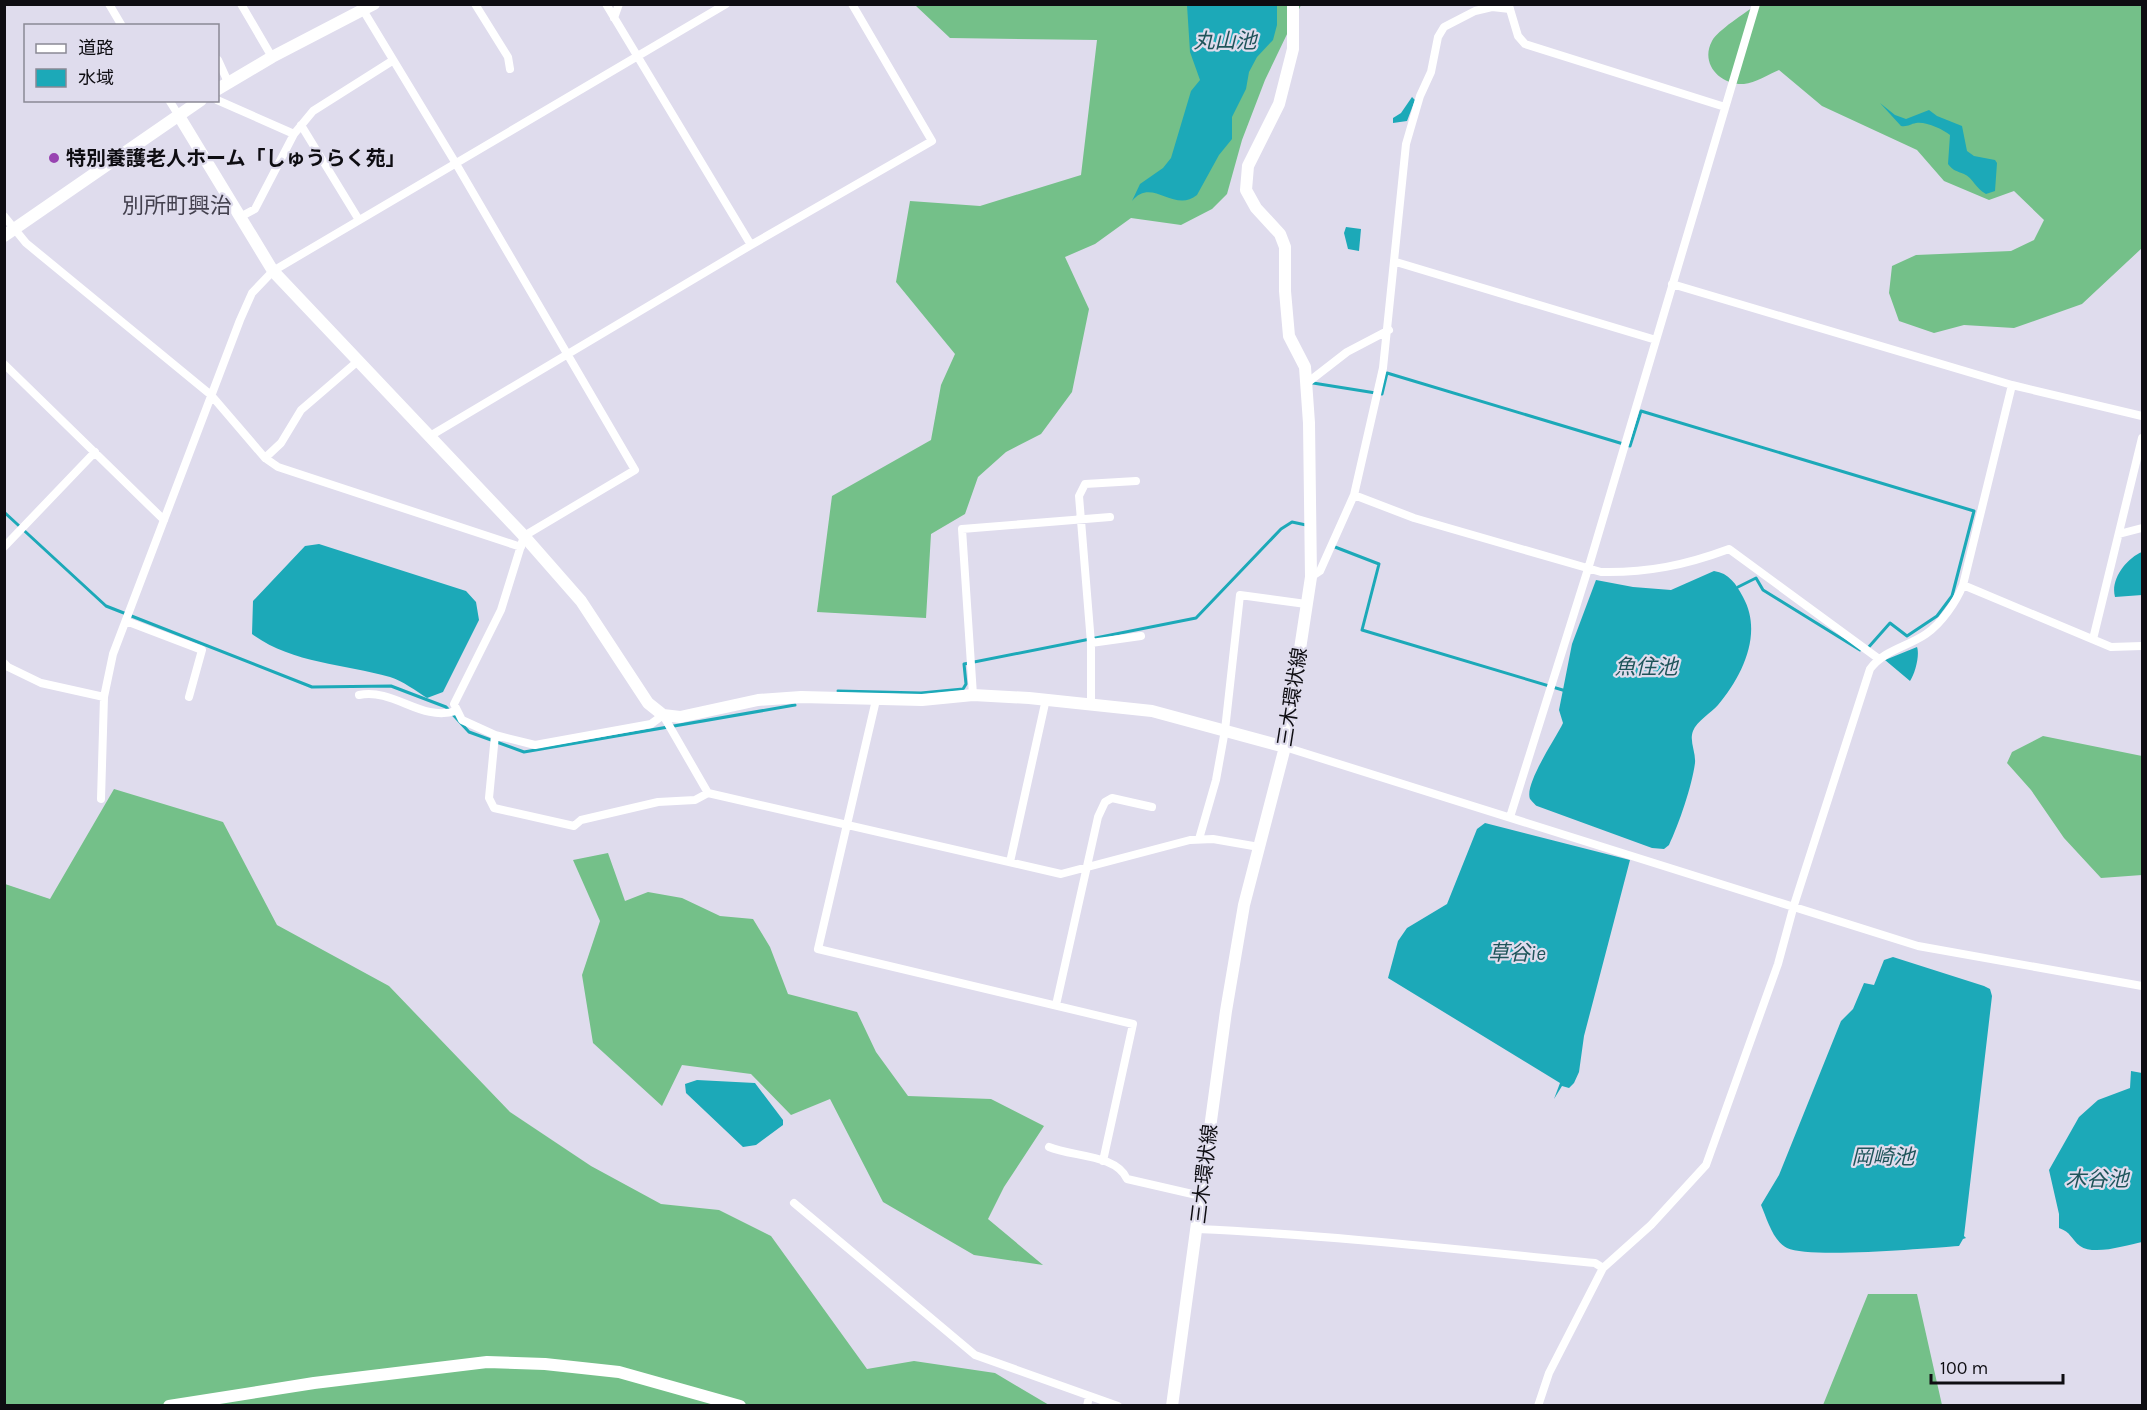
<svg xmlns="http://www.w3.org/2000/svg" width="2147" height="1410" viewBox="0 0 2147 1410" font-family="Karla,'Noto Sans JP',sans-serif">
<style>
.forest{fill:#74c089}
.water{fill:#1ca9b8}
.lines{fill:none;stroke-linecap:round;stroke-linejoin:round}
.stream{stroke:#1ca9b8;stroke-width:3}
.street{stroke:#fff;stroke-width:8}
.secondary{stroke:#fff;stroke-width:12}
.poi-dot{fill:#9843b1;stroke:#dfdced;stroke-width:2}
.labels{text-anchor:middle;stroke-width:4.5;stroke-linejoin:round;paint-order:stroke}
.poi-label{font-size:20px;font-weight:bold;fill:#0e0d12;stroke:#dfdced;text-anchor:start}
.street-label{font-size:20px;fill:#0e0d12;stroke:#dfdced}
.water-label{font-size:21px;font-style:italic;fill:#1f545a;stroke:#dfdced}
.quarter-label{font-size:22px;fill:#43404e;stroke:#dfdced}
</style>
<rect width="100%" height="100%" fill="#dfdced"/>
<path class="forest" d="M915,5H1301L1265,80L1242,140L1227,194L1212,209L1181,225L1131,218L1095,244L1065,257L1089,309L1072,392L1041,434L1006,452L978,477L965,514L931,534L926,618L817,612L832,496L931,440L941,385L955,354L896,282L910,201L980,206L1081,175L1097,40L950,38Z
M1756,5H2142V248L2082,304L2014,328L1964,325L1934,333L1899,321L1889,293L1892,266L1916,255L2011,251L2034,240L2044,220L2014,191L1989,200L1944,181L1917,150L1822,106L1779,70C1769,74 1755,83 1744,84C1719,85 1700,63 1712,41C1718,30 1745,13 1756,5Z
M2043,736L2142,756V875L2101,878L2064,838L2031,790L2007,763L2012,752Z
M114,789L223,822L277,925L389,986L510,1112L591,1166L661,1204L719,1210L771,1236L867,1369L914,1361L995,1373L1049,1405L5,1406V884L50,899Z
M608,853L625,901L648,892L682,898L720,916L753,919L770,947L788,994L857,1012L876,1052L908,1096L991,1099L1044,1126L1004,1187L988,1219L1043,1265L974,1255L883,1202L830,1099L791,1115L751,1074L682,1065L662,1106L593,1043L582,975L600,921L573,860Z
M1868,1294H1917L1942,1405H1823Z"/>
<path class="water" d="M1187,5H1277V25L1273,40L1257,57L1249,72L1246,89L1232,117V139L1219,155L1197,195C1174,214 1152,176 1132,201L1140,184L1163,168L1171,158L1191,91L1200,80L1190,52Z
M1412,97L1415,100L1407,121L1393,123V118L1401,113Z
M1880,103L1895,115L1906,119L1929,110L1937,116L1962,126L1967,151L1974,156L1995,160L1997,163L1995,191L1986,194C1976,189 1973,178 1964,174C1957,171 1953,171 1948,164L1950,135C1943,129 1925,121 1916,123C1910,124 1908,127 1901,126Z
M1346,227L1361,229L1359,251L1348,249L1344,233Z
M319,544L466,591L476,602L479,620L443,692L427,698C416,691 403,681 390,677C344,664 291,663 252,634L253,601L305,546Z
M2142,552V595L2115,597C2110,579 2127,558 2142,552Z
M1714,571C1729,573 1736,584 1743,597C1763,633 1743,675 1718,705C1711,713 1697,721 1693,731C1689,741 1696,752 1695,763C1692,786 1679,824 1669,845L1664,849L1652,848L1537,806C1536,806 1530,799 1530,799C1524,784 1556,738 1563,723L1559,710L1572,644L1596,580L1633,587L1671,590Z
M1917,647C1920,655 1915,674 1910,681L1885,660Z
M1485,823L1630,860L1584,1036L1579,1072L1574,1083L1569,1088L1562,1086L1554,1099L1560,1083L1388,978L1398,941L1407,928L1447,904L1477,829Z
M1893,957L1984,986L1990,989L1992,996L1964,1236L1966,1238L1963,1239L1959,1246C1927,1248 1810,1259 1787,1248C1773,1241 1767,1219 1761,1205L1779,1175L1841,1021L1853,1009L1864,983L1874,985L1884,960Z
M2131,1071L2142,1073V1242C2127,1245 2094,1256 2080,1246C2071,1239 2071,1232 2059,1228V1214L2049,1170L2079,1117L2098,1100L2130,1088Z
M697,1080L755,1083L783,1120V1125L756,1145L743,1147L686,1093L685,1084Z"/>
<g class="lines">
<path class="stream" d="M1313,383L1382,394L1387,373L1630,446L1641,411L1974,511L1952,596L1937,616L1907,636L1890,623L1867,649
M4,512L106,606L312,687L391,686L446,707L469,732L524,752L795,705
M1335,547L1379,564L1362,630L1566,691
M1738,587L1756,578L1763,590L1860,650
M838,691L921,693L963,689L966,684L964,664L1196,618L1281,529L1292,522L1306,525"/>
<path class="street" d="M109,4L122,26
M241,4L272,57
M475,4L508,57L510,69
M606,4L751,245
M1509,6L1518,36L1525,44L1725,107
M363,10L455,162L635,470L524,536L501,610L454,704L462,720L495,735L535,745L651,724L663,715L708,793L1061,874L1190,840L1213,839L1259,847
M614,18L619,4
M218,60L228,82
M169,100L179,116
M217,100L294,134
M301,125L359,220
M4,216L26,243L211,395L265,458L278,467L521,547
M240,217L255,209L294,134L313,111L392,61
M1396,262L1656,340
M1672,284L2012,385L2142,416
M4,364L164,520
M1307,383L1347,352L1389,330
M430,436L751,245L932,141L852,4
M265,458L281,443L301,410L358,361
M1354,495L1414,518L1601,572C1647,573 1686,565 1729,549L1879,659
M2119,534L2142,528
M4,547L95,452
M1311,577L1320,571L1354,495L1383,368L1406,144L1420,96L1431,72L1438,37L1444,27L1475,11L1492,7L1510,9
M1963,585L2111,647L2142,646
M126,621L202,650L189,697
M2093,639L2142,438
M1091,643L1141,636
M4,663L8,667L41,683L104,697
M359,695C395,688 420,722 456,711
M973,695L962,529L1110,517
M876,700L818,949L1133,1024L1103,1161
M1091,703V643L1079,496L1085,484L1136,481
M495,735L489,798L494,808L574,826L581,820L658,802L695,800L708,793
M1285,747L1918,946L2142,986
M101,799L104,697L113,654L240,320L252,293L273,271L726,4
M1510,817L1588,569L1756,4
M1199,839L1216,780L1225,730L1240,595L1306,604
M1010,862L1046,699
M1056,1005L1098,817L1105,802L1112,798L1152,807
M1049,1147C1072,1157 1116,1154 1127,1179L1201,1196
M794,1203L975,1355L1118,1406
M1197,1229C1331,1235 1463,1250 1595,1263L1603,1268
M1087,1406L1089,1397
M1538,1406L1549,1373L1603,1268L1651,1225L1706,1165L1778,964L1794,905L1870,669C1884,650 1907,647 1926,634C1942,623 1956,602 1963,585L2012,385"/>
<path class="secondary" d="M218,89L272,57L374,4
M179,116L273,271L524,536L581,601L648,703L663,715L680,717L758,700L801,697L922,700L973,695L1029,698L1152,711L1285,747
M4,236L201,100
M169,1406L314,1383L487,1362L545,1364L619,1372L740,1406
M1172,1406L1226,1011L1244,905L1285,747L1311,577L1309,423L1305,367L1289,336L1285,291V247L1280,234L1256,208L1246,190L1248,166L1279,104L1293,49V4"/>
</g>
<circle class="poi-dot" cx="54" cy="158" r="6"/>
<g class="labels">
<g class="poi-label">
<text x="66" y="165">特別養護老人ホーム「しゅうらく苑」</text>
</g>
<g class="street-label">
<text transform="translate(1292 697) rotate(-81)" y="7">三木環状線</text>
<text transform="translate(1204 1174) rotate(-83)" y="7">三木環状線</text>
</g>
<g class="water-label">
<text x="1225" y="48">丸山池</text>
<text x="1646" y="674">魚住池</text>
<text x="1517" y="960">草谷ie</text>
<text x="1883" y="1164">岡崎池</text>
<text x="2097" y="1186">木谷池</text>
</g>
<g class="quarter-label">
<text x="177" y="213">別所町興治</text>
</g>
</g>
<rect width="2147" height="1410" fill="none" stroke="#0e0d12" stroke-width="12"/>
<rect x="24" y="24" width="195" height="78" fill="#dfdced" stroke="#8b8995" stroke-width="1.5"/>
<rect x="36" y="44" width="30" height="9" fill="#ffffff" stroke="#8b8995" stroke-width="1.5"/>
<text x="78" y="54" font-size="18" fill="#0e0d12">道路</text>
<rect x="36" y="69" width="30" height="18" fill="#1ca9b8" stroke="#8b8995" stroke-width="1.5"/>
<text x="78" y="84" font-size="18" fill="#0e0d12">水域</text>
<path d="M1931 1374v9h132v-9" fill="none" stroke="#0e0d12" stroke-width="3"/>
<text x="1940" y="1374" font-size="18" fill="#0e0d12" stroke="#dfdced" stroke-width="4.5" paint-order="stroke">100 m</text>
</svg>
